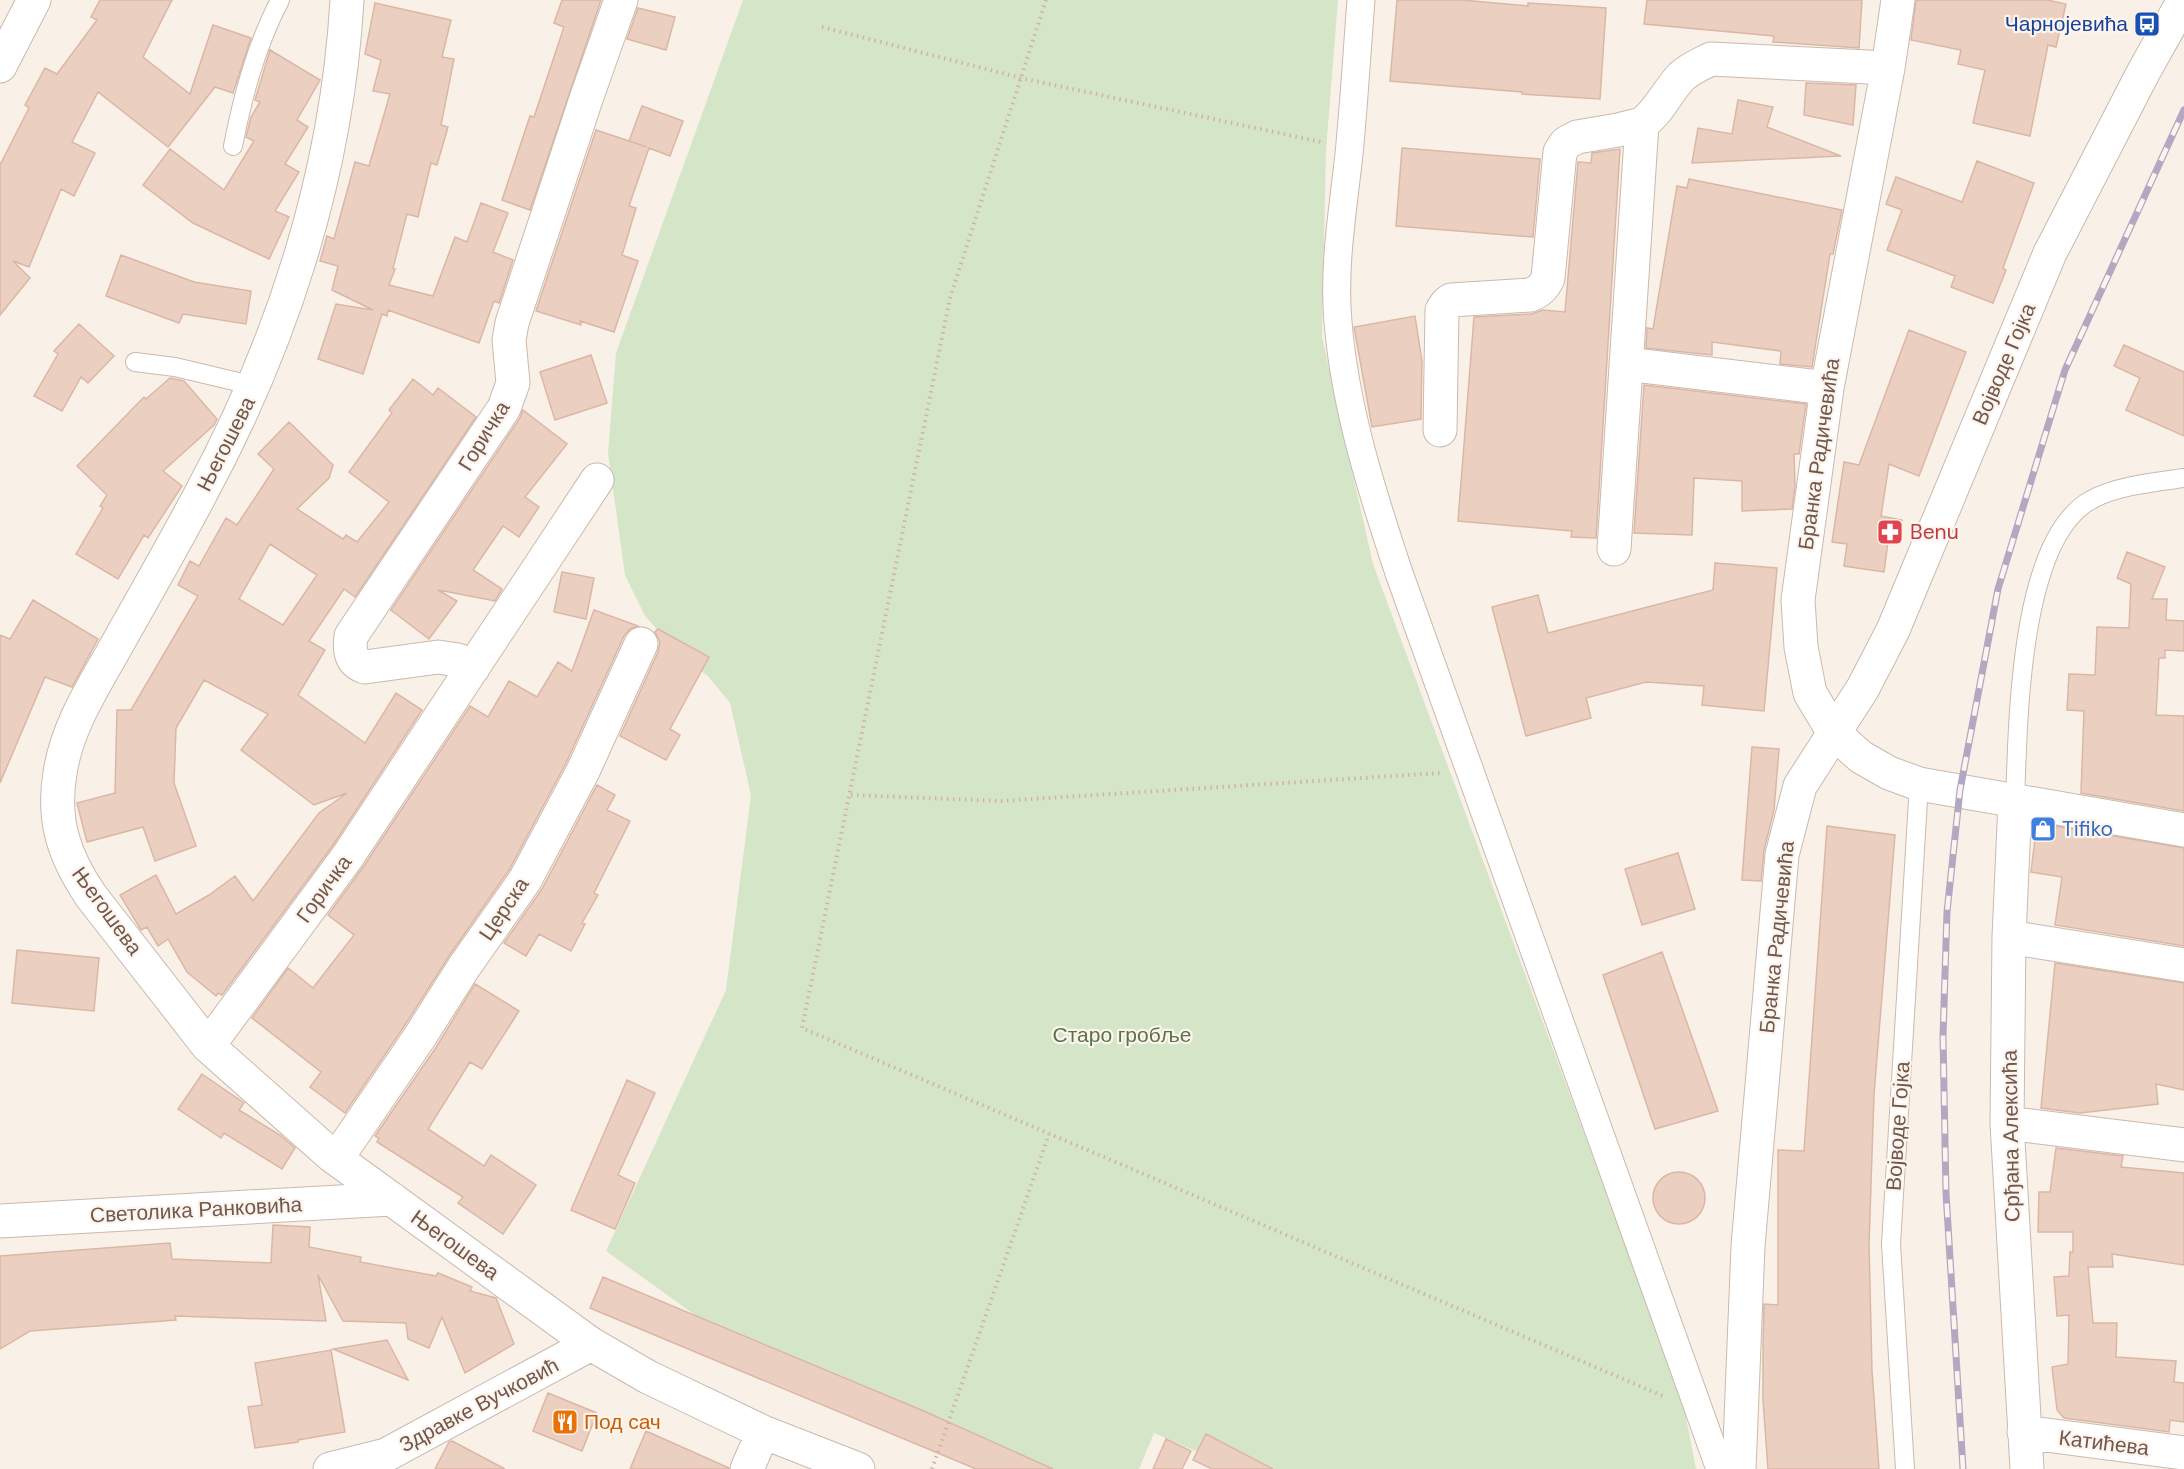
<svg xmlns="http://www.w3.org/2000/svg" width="2184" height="1469" viewBox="0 0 2184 1469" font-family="'DM Sans',sans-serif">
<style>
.green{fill:#d5e5c7}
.building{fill:#ebd0c2;stroke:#dcb6a5;stroke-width:1.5;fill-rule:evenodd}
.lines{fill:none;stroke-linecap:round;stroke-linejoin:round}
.service-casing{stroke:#cab9ae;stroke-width:20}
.pedestrian-casing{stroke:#cab9ae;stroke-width:29}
.minor-casing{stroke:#cab9ae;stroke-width:35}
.tertiary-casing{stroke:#cab9ae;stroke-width:35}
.path{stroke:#d0b3a5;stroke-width:4;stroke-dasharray:1.5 4.5;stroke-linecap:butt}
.service{stroke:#fff;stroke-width:18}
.pedestrian{stroke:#fff;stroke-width:27}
.minor{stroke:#fff;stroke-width:33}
.tertiary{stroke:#fff;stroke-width:33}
.rail-casing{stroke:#b4a7c2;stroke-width:7}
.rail{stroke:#fdf5ed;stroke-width:4.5;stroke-dasharray:14;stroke-linecap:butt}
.labels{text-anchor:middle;stroke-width:4.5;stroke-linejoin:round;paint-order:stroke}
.transit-label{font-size:21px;fill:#164399;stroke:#fdf5ed;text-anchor:end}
.street-label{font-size:21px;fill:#70584f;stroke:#fdf5ed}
.health-label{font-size:21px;fill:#be3a42;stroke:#fdf5ed;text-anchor:start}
.shop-label{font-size:21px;fill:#366cbe;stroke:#fdf5ed;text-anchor:start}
.park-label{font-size:21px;fill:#587448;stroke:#fdf5ed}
.food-label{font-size:21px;fill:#c56008;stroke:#fdf5ed;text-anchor:start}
</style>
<rect width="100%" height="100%" fill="#f9f1e7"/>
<path class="green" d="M743,0H1338L1326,150L1322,337L1373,564L1682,1397L1696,1469H1237L1154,1433L1139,1469H1026L702,1320L606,1251L726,990L751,795L730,703L708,676L687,662L645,616L625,575L608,453L616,353Z"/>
<path class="building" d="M100,0H172L143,57L190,94L213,25L251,38L233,93L215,87L168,147L98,92L72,142L95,153L74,196L61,189L29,267L13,261L30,278L0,315V165L29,108L25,105L45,68L57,74L97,20L91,17Z
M562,0H601L530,210L502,200L530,116L534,117L564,27L554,23Z
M1397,0H1462L1528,6V3L1606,8L1600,99L1522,94V92L1390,81Z
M1647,0H1862L1859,48L1773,42L1774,36L1644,24Z
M1916,0H2047L2066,4L2056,47L2048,45L2030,136L1973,123L1985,70L1958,64L1961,50L1911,40Z
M375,3L451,20L442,57L454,59L441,125L448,127L437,165L431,163L418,217L407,214L393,268L395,269L389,285L433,296L455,237L467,242L481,203L508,213L493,252L513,260L499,303L494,301L479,343L388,310L387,316L382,314L363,374L318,359L336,304L373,310L332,290L338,266L320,261L327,236L334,239L355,162L369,166L390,94L373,91L381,60L365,54Z
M638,8L675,17L666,50L627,39Z
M270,50L320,80L297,120L308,127L285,164L299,172L275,211L289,217L269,259L193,223L143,185L170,149L224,190L254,141L246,137L251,117L260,102L255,100Z
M1806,83L1856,85L1853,125L1804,115Z
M1738,100L1773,107L1767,127L1841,156L1692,163L1698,128L1732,134Z
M642,106L683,121L670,156L649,148L629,206L636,208L622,255L638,261L614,332L580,321L581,325L536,311L596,130L647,147L629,141Z
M1402,148L1540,159L1533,237L1396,226Z
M1620,149L1596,538L1571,537L1572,531L1458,521L1474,317L1531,314L1543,310L1565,312L1578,162L1591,163L1592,153Z
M1977,161L2034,183L2003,268L2006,270L1993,303L1951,287L1955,276L1887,250L1902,210L1886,204L1896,177L1962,202Z
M1689,179L1842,210L1833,254H1830L1812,367L1780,364L1781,351L1712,342V355L1646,348L1647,328L1653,329L1677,186L1687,188Z
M121,255L194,282L251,291L246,324L183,314L179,323L106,296Z
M1415,316L1422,361L1421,419L1372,427L1354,327Z
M79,324L114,356L88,383L81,377L62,411L34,396L58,354L54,351Z
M1909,330L1966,352L1919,476L1889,464L1881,516L1902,520L1898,543L1888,542L1884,572L1844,566L1847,544L1832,542L1844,462L1859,465Z
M2124,345L2184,372V436L2126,410L2140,378L2114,366Z
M591,355L607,403L555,420L540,372Z
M170,378L184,381L217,419L214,425L163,471L182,486L148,538L144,535L118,579L76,554L103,508L100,506L107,495L77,466L144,397L146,399Z
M413,379L433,395L438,388L476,417L355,597L344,589L309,641L325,650L298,695L365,743L396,693L422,710L333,845L222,995L218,993L216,996L187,972L168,939L158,946L147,927L141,930L120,895L156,875L176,914L209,895L235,876L253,901L319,813L347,793L314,805L241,750L268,714L204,680L176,728L174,783L196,846L155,861L143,827L87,842L77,803L115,793L117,710H131L198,596L178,585L190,561L199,566L226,518L237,525L274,469L258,454L289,422L333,465L329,478L297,509L343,539L346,535L357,542L389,502L349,472L392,413L389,410ZM270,544L317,575L283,625L239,599Z
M1644,385L1806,404L1799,454H1794L1795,486L1792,509L1742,511V481L1694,478L1692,535L1634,533Z
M523,410L567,444L525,497L539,507L519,537L503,526L473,570L502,589L495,601L438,590L457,601L429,639L391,610L520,418Z
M2127,552L2165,567L2152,599H2167L2166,620L2184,621V651L2165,650V658H2159L2156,715L2184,716V811L2081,793L2084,711L2067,710L2069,674L2095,675L2097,627L2129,628L2131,584L2117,578Z
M1715,563L1777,568L1764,711L1702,705L1704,686L1646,682L1586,698L1591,718L1526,736L1492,607L1538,595L1548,633L1713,590Z
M562,572L594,578L586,619L554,612Z
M33,600L98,639L72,687L45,677L0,783V635L10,639Z
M594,610L638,626L630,629L624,636L566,763L509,870L449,956L403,1028L345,1113L310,1087L321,1072L252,1018L288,968L313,988L354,935L328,915L364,866L470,706L488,717L509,681L537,697L558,662L572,671Z
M658,629L709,657L670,729L680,735L666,760L620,736L658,652L660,642L655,632Z
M1752,747L1779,749L1774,810L1764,850L1761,881L1742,880Z
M597,785L615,795L607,810L630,821L594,893L598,895L582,923L585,924L571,951L539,934L526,956L504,943L542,889Z
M2037,823L2184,848V946L2055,925L2062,877L2031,872Z
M1827,826L1895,835L1874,1094L1869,1244L1872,1371L1879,1469H1768L1763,1400V1347L1764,1304L1778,1305V1150L1804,1151Z
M1678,853L1695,909L1642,925L1625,869Z
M17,950L99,958L94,1011L12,1003Z
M1662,952L1718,1111L1655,1129L1603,975Z
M2055,963L2184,983V1090L2156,1084L2158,1104L2080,1113L2041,1108Z
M475,984L519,1011L482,1069L470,1062L428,1129L484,1166L491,1155L536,1185L503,1234L458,1203L463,1197L377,1142L379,1138L375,1136L435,1049Z
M202,1074L244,1103L239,1110L280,1135L295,1148L282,1169L224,1133L221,1138L178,1109Z
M627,1080L655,1093L618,1175L635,1183L615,1229L571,1210Z
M2056,1148L2123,1156L2121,1167L2184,1173V1265L2112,1254L2113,1267H2088L2093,1323H2117L2116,1357L2176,1361L2174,1382L2184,1383V1422L2170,1420L2169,1432L2064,1418L2057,1410L2052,1367L2068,1364L2069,1315L2057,1316L2054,1277L2069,1276L2070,1252H2073V1232H2038L2039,1192H2050Z
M1653 1198a26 26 0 1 1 52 0a26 26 0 1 1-52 0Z
M273,1225L310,1227L309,1247L361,1257L360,1262L436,1276L438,1273L472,1287L470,1291L496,1298L514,1344L465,1373L442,1317L429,1348L408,1339L406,1323L343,1321L318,1275L326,1321L175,1316L176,1320L30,1331L0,1349V1256L170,1243L172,1259L271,1263Z
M603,1277L926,1412L1053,1469H976L590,1308Z
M387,1340L408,1380L333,1349Z
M331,1350L345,1432L298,1440V1442L255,1448L248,1407L262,1405L255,1363Z
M548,1393L597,1413L582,1451L533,1431Z
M646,1431L729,1468V1469H630Z
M1206,1434L1273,1469H1212L1193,1460Z
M1166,1439L1191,1451L1182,1469H1153Z
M452,1441L505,1469H435L449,1442Z"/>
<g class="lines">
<defs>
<path id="service" d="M233,146C243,95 256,46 280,0
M135,362L175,367L255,386
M2015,802C2018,728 2018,540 2091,500C2115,486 2156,482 2184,478
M1905,1469L1891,1244L1919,784"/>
<path id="pedestrian" d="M1361,0C1357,51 1354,103 1349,154C1343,210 1333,266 1338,322C1345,408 1372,492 1399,573L1720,1469"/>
<path id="minor" d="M347,0C337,175 282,344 199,497C173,546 146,593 119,641C96,683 67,725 60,773C52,821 64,856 91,896L208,1046L331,1155L591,1344L648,1377L763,1432L858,1469
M1898,0L1888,68L1827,388L1798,600L1801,647L1810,693L1834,733L1861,757L1889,773L1919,784L2184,830
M0,66L34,0
M1626,364L1827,388
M1440,430L1442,310L1447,303L1451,300L1530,295C1539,292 1544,287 1548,278L1560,152L1566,143L1577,137L1618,130L1642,124C1660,111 1667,91 1682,76C1691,68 1701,64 1711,59L1888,68
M1614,549L1642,124
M473,668L458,660L438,657L365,667C350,662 349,650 351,636L504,408L513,383L509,340L512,323L586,99L621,0
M2015,802L2009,937L2007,1123L2027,1469
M2009,937L2184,965
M208,1046L348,856L597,480
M2007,1123L2184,1145
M337,1158L419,1038L464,967L525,880L583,771L641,644
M0,1221L392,1199
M2024,1432L2184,1453
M330,1469L386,1455L591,1344
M747,1469L763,1432"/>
<path id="tertiary" d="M1739,1469L1748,1246L1782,855L1800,786L1863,688L1893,630L2050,253L2144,71L2184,0"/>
</defs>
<use href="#service" class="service-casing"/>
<use href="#pedestrian" class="pedestrian-casing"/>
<use href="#minor" class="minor-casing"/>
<use href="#tertiary" class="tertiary-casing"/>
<path class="path" d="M1046,0L950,298L802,1028L1663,1396
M822,27L1021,78L1321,142
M851,795L1001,801L1440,773
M932,1469L1049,1134"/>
<use href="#service" class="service"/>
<use href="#pedestrian" class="pedestrian"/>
<use href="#minor" class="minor"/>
<use href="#tertiary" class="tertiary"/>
<defs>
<path id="rail" d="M1963,1469L1946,1193L1943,1037L1947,912L1960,790L1998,589L2065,370L2184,110"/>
</defs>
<use href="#rail" class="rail-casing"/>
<use href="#rail" class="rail"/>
</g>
<defs>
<symbol id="bus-square" viewBox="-11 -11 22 22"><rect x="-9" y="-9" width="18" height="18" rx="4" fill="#1a4fb4" stroke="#fdf5ed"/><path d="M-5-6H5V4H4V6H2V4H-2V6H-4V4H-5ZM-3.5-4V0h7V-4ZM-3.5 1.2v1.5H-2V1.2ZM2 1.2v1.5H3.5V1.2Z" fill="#fff"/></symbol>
<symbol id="pharmacy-square" viewBox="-11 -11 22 22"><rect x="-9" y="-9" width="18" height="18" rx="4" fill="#e0444e" stroke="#fdf5ed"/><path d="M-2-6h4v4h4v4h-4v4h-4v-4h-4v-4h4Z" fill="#fff"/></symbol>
<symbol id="shop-square" viewBox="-11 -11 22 22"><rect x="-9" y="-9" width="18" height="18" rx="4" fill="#3f7fe0" stroke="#fdf5ed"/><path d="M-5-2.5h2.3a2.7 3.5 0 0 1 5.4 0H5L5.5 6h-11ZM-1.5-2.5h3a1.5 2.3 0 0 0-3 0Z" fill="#fff"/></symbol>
<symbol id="restaurant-square" viewBox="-11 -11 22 22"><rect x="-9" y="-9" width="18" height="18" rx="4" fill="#e8710a" stroke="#fdf5ed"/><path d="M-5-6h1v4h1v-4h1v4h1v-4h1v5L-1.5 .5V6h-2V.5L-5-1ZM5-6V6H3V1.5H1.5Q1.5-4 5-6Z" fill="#fff"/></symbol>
</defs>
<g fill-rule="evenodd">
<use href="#bus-square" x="2132" y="9" width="30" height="30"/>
<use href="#pharmacy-square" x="1875" y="517" width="30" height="30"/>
<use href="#shop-square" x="2028" y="814" width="30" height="30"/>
<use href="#restaurant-square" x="550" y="1407" width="30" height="30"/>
</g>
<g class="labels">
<g class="transit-label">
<text x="2128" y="31">Чарнојевића</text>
</g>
<g class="street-label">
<text transform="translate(2004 364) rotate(-67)" y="7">Војводе Гојка</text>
<text transform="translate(484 436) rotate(-58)" y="7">Горичка</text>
<text transform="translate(226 444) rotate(-63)" y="7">Његошева</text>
<text transform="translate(1819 454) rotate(-82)" y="7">Бранка Радичевића</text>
<text transform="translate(324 889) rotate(-54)" y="7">Горичка</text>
<text transform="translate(504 909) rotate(-56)" y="7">Церска</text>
<text transform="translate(107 911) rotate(54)" y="7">Његошева</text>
<text transform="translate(1777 937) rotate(-84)" y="7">Бранка Радичевића</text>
<text transform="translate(1898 1126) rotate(-86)" y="7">Војводе Гојка</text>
<text transform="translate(2011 1136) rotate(-91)" y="7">Срђана Алексића</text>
<text transform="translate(196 1210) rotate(-3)" y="7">Светолика Ранковића</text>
<text transform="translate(455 1245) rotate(36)" y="7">Његошева</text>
<text transform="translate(479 1405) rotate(-28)" y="7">Здравке Вучковић</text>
<text transform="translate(2104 1443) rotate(7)" y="7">Катићева</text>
</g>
<g class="health-label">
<text x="1910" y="539">Benu</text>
</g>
<g class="shop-label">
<text x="2062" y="836">Tifiko</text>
</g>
<g class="park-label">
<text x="1122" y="1042">Старо гробље</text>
</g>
<g class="food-label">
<text x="584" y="1429">Под сач</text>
</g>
</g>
</svg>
